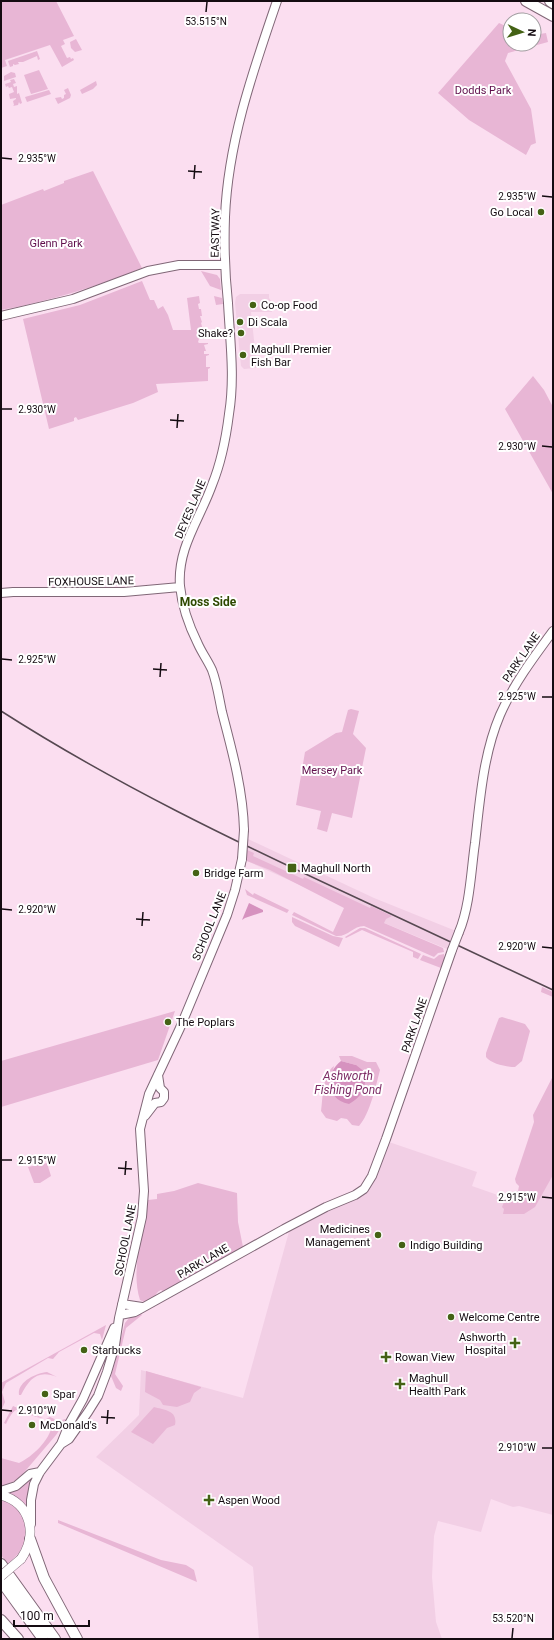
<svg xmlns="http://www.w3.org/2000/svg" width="554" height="1640" viewBox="0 0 554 1640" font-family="Roboto,sans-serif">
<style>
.built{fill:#f2cfe5}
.green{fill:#e8b6d5}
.water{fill:#d692bf}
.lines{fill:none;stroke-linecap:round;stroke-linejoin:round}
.secondary-casing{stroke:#806777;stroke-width:10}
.primary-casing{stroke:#806777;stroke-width:10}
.highway-casing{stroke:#806777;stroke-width:12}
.secondary{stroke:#fff;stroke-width:8}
.primary{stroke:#fff;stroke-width:9}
.highway{stroke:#fff;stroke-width:10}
.rail{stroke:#564851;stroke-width:1.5}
.secondary-bridge-casing{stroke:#806777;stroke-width:10;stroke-linecap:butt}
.primary-bridge-casing{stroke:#806777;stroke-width:10;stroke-linecap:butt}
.secondary-bridge{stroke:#fff;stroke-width:8}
.primary-bridge{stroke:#fff;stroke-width:9}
.ticks{fill:none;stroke:#140b11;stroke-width:1.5}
.poi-dot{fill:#446215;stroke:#fff;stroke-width:1.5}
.labels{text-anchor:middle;stroke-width:4;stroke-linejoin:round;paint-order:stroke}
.park-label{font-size:11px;fill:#600f4c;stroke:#fff}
.poi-label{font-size:11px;fill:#140b11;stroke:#fff;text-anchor:start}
.street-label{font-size:11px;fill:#140b11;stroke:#fff}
.neighbourhood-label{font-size:12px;font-weight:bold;fill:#2e4800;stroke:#fff}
.water-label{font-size:12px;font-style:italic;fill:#7d2d66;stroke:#fff}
.ticks-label{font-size:10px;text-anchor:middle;fill:#140b11;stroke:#fff;stroke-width:4;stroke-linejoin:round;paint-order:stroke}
</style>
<rect width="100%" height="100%" fill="#fbdef0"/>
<path class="built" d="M240,294H269V298L271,301L272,312H251L257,368L244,369L241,366L235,303L236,297Z
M248,839L374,898L456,931L447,949L377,920L247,861Z
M389,1142L477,1172L472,1186L509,1199L528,1208L553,1165V1515L519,1506L513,1507L491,1499L481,1532L438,1521L434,1536L432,1577L436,1622L442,1639H259L253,1567L96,1457L139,1415L141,1370L243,1398L290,1228L366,1191Z"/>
<path class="green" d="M1,1H56L74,36L63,40L65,44L61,46L67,58L70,57L71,59L73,58L74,60L62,67L50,45L5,60L7,66L1,68Z
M499,23L510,28V44H534V35L546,33L548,42L508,53L505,61L531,109L536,143L531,145L526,155L469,120L438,93Z
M76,39L82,50L75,52L71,48L70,42Z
M37,51L40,59L38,60L37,56L23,62H18L19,64L15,65L13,64V66L10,67L8,61Z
M39,70L48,89L31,94L24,75Z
M11,72L15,73L16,77L4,81V76Z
M14,79L16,83L13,84L14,87L17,86V94L19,93L22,103L20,104L19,102L18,105L13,106L14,105L13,101L16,99V98L10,99L9,94L14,92L12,87L9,88L8,86L6,87L5,84L11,82L10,80Z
M96,81L97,85L93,89L82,94L80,90Z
M68,88L71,95L70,98L58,104L55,98L61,97L62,99L64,98V95L66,94L64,90Z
M49,90L51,94L27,102L25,97Z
M93,171L142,268C96,287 50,301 1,310V205L43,189L44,191L64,183V181Z
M201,271L217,275L220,279L221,290L210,286Z
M142,281L150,300H154L158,309L163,306L168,315L173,330H191L187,298L199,296L200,303L198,304L199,309H201L202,316H200L202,322L201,323L203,330H200V334L204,337V339H199L198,342L199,343H208V344L204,345L206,351H204V354H209V355L206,356V367H210V368L208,369V381L156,384L158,392L133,403L78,420L76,417L74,418V421L49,429L23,319L80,305Z
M214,296L222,298L223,304L216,305Z
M533,376L544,390L553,407V494L505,409Z
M351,709L359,711L353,734L366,748L352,818L332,813L327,832L317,829L321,811L296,805L305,752L336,733L342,732L348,710Z
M247,850L254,853L253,856L303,879L304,877L370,908L371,906L392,916L386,919L384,923L443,948L444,952L438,953L434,957L364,926C353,926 348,937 336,936L292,915L294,912L333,932L344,908L270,870L247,861Z
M245,889L253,895L254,893L289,910L287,913L247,895Z
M292,917L333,936L343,938L339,947L295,926L292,922Z
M360,928H365L421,954L418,959L413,957V952L362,930L346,938L345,937Z
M444,954V960L441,968L420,960L423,955L434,959L439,955Z
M542,987L553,992V997L541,992Z
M175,1011L158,1060L1,1107V1061Z
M502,1017L525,1024L530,1031L522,1061L515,1067C507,1067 491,1064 486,1057V1053L497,1023L499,1018Z
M339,1056H352L367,1062H376L380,1070C376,1085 370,1114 359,1126L352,1125L347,1119L341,1118L337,1121L326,1118L321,1111C323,1098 322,1075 334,1066L330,1083L356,1065L341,1061Z
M553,1076V1175L535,1207L524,1214H503L504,1209L502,1207L504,1202L515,1201L507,1197L508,1194L510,1195L512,1192L518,1191L519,1186L516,1183L515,1179L534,1122L533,1115Z
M47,1163L51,1176L40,1183H34L28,1167Z
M198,1183L237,1193L238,1222L243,1247L164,1292L161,1290C157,1292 157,1293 155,1296C152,1298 148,1300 144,1302L140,1300C130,1268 144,1232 148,1200L157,1199V1194L174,1191Z
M140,1313L142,1315L126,1328L115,1374L123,1386L121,1391L116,1388L111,1376L125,1323L129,1318Z
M106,1325L102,1340L100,1334L94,1333L59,1352L53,1359L48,1358L6,1383L2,1392L5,1402L1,1411V1403L2,1402L1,1383Z
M146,1371L201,1387V1388L194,1393L190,1402L177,1407L163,1405L160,1400L145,1392Z
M47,1372L57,1377C38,1369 29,1379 21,1395H19C17,1382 36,1373 47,1372Z
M13,1406L35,1415L37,1417L38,1416L43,1418C23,1418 20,1395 6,1424L4,1423Z
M154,1407C164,1410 178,1410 175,1425L167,1428L153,1444L131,1432Z
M50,1417L59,1421L65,1419L66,1420L56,1435L21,1476L15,1481L1,1486V1458L19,1463C32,1457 50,1440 52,1425L46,1419Z
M30,1480L33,1483L28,1509L8,1493Z
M1,1498C23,1509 23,1514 28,1536L19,1553L8,1564L1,1555Z
M58,1520L161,1560L186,1565L194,1570L197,1582L58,1523Z"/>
<path class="water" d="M249,903L263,910V912L245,918L242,920Z
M341,1061L356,1065L366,1073C365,1088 363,1096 349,1104C326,1100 324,1074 341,1061Z"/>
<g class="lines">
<defs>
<path id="secondary" d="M1,316L73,299L148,271L179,265H225
M1,593L13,592H124L180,587
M244,830C243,790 232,750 222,712C219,698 217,683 212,670C208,661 202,653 198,644C189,626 182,606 180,586C177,548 200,519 212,485C221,463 226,438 229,414C235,377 230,341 228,303C225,275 224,246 225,217C228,142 253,71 277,1
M459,932C470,906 471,871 475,843C480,800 483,755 500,715C513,685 533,658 553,631
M145,1116L155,1103L161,1102L164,1098V1092L160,1088L158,1075
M122,1304L142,1307
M120,1315L135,1312L284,1229L326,1207L355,1195L364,1189L372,1176L386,1139L452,950
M61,1444L69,1439L88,1412L98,1396L107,1372L115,1345L119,1318L142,1217L144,1191L140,1129L149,1094L180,1028L227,915L235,890L242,859
M1,1491L16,1486L30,1474L40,1472
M31,1524V1500L34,1484L40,1472L61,1444L69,1424L83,1399L114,1328"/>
<path id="primary" d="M1,1495C31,1503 38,1535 21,1559"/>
<path id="highway" d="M526,1L553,16
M550,1L553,3
M30,1539L44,1578L77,1639
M1,1564L55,1639
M1,1581L43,1639
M1,1620L18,1639"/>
</defs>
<use href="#secondary" class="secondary-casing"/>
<use href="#primary" class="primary-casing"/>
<use href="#highway" class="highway-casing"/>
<use href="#secondary" class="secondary"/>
<use href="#primary" class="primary"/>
<use href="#highway" class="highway"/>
<path class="rail" d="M1,711C115,784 236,842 359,899C424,929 488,960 553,990"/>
<defs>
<path id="secondary-bridge" d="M242,859L244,830
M452,950L459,932"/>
<path id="primary-bridge" d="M1,1576L21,1559"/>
</defs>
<use href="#secondary-bridge" class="secondary-bridge-casing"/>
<use href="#primary-bridge" class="primary-bridge-casing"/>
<use href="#secondary-bridge" class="secondary-bridge"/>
<use href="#primary-bridge" class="primary-bridge"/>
</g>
<path class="ticks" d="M206,12L207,2M2,158L12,159M188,171L202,172M194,179L195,165M542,196L552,197M2,409H12M170,420L184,421M177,428L178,414M542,446L552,447M2,659L12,660M153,669L167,670M160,677L161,663M542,697H552M2,909L12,910M136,919L150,920M142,926L143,912M542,947L552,948M2,1160H12M118,1168L132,1169M125,1175L126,1161M542,1197L552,1198M2,1410L12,1411M101,1417L115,1418M107,1424L108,1410M542,1448H552M512,1638L513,1628"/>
<g class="poi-dot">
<circle cx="541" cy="212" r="4"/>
<circle cx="253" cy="305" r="4"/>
<circle cx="240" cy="322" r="4"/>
<circle cx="241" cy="333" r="4"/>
<circle cx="243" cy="355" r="4"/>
<rect x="287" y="863" width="10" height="10" rx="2"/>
<circle cx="196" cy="873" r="4"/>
<circle cx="168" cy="1022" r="4"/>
<circle cx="378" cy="1235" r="4"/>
<circle cx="402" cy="1245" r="4"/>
<circle cx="451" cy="1317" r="4"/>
<path d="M513 1337h4v4h4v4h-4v4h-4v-4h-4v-4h4z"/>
<circle cx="84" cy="1350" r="4"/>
<path d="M384 1351h4v4h4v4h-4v4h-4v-4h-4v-4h4z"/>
<path d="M398 1378h4v4h4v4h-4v4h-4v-4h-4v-4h4z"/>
<circle cx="45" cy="1394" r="4"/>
<circle cx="32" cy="1425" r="4"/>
<path d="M207 1494h4v4h4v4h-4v4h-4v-4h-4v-4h4z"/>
</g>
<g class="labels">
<g class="park-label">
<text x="483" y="94">Dodds Park</text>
<text x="56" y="247">Glenn Park</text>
<text x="332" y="774">Mersey Park</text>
</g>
<g class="poi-label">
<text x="533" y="216" text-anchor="end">Go Local</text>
<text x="261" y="309">Co-op Food</text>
<text x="248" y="326">Di Scala</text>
<text x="233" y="337" text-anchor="end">Shake?</text>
<text x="251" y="353">Maghull Premier<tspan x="251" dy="13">Fish Bar</tspan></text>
<text x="301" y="872">Maghull North</text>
<text x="204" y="877">Bridge Farm</text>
<text x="176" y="1026">The Poplars</text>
<text x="370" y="1233" text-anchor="end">Medicines<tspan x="370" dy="13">Management</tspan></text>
<text x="410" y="1249">Indigo Building</text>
<text x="459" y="1321">Welcome Centre</text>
<text x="506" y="1341" text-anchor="end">Ashworth<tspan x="506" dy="13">Hospital</tspan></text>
<text x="92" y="1354">Starbucks</text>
<text x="395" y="1361">Rowan View</text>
<text x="409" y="1382">Maghull<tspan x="409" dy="13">Health Park</tspan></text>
<text x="53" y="1398">Spar</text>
<text x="40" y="1429">McDonald's</text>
<text x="218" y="1504">Aspen Wood</text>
</g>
<g class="street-label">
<text transform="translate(215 233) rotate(-89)" y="4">EASTWAY</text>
<text transform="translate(190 509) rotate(-67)" y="4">DEYES LANE</text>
<text transform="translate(91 581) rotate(-1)" y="4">FOXHOUSE LANE</text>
<text transform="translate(521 657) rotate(-56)" y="4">PARK LANE</text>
<text transform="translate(209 926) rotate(-68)" y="4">SCHOOL LANE</text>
<text transform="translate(414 1025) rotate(-71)" y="4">PARK LANE</text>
<text transform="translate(125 1240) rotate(-79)" y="4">SCHOOL LANE</text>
<text transform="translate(203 1261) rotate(-30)" y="4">PARK LANE</text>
</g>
<g class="neighbourhood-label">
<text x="208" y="606">Moss Side</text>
</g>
<g class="water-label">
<text x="348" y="1080">Ashworth<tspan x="348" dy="14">Fishing Pond</tspan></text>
</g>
</g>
<g class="ticks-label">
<text x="206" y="25">53.515°N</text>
<text x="37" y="162">2.935°W</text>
<text x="517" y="200">2.935°W</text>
<text x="37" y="413">2.930°W</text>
<text x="517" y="450">2.930°W</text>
<text x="37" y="663">2.925°W</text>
<text x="517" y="700">2.925°W</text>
<text x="37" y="913">2.920°W</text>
<text x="517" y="950">2.920°W</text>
<text x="37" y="1164">2.915°W</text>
<text x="517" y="1201">2.915°W</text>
<text x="37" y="1414">2.910°W</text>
<text x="517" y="1451">2.910°W</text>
<text x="513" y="1622">53.520°N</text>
</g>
<rect width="554" height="1640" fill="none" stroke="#140b11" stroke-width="4"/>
<g transform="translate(522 32) rotate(94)"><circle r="19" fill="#ffffff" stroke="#a19da0"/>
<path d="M0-3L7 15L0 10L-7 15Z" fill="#446215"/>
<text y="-6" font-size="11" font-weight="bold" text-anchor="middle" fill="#140b11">N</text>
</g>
<path d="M14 1620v6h75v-6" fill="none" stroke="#140b11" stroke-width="2"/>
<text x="20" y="1620" font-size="12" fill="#140b11" stroke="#ffffff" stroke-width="3" paint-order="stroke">100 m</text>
</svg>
